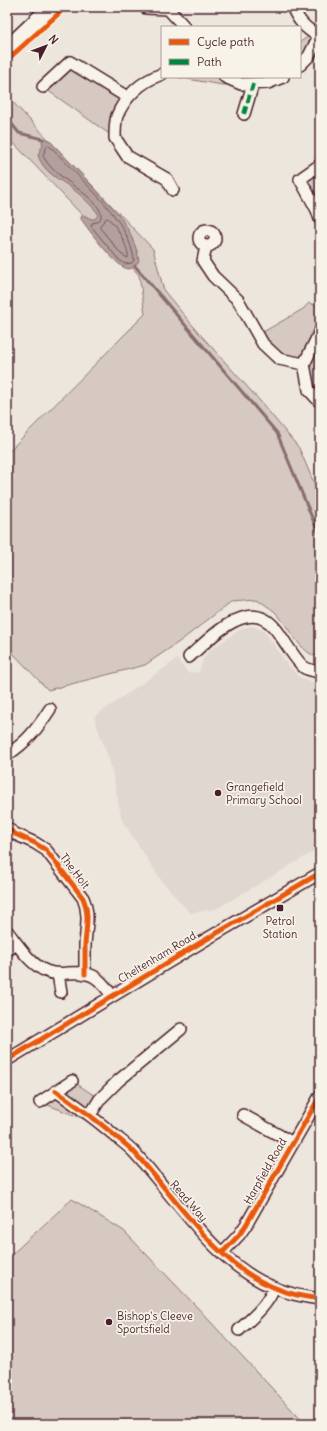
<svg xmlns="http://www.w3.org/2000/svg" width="327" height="1431" viewBox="0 0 327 1431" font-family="Delius,sans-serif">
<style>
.built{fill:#e0d7d0}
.green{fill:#d5c9c2;stroke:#907476}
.water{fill:#b39f9d;stroke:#896c6f}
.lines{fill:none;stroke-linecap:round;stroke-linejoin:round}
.shore{stroke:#745259;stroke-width:1}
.stream{stroke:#896c6f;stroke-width:3}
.minor-casing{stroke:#4a1f2b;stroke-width:14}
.major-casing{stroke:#4a1f2b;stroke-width:17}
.minor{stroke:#f7f3e8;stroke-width:11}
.major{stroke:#f7f3e8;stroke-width:14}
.quiet{stroke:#00873e;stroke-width:4;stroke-dasharray:8 4;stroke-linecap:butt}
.cycleway-casing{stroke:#f7f3e8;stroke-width:8}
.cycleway{stroke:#e8590c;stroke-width:5}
.poi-dot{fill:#4a1f2b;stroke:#f7f3e8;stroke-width:1.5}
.labels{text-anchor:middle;stroke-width:3.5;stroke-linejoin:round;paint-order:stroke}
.poi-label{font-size:11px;fill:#4a1f2b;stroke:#f7f3e8;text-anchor:start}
.street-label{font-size:11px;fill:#4a1f2b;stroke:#f7f3e8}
</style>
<rect width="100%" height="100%" fill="#ece6dd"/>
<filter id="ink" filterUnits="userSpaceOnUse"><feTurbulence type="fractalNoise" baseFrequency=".025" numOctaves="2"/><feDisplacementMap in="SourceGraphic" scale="8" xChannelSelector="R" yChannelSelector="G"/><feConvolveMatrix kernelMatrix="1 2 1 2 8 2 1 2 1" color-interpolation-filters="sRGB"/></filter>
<g filter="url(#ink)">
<path class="built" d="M251,626L264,631L286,663L299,677L320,687V848L216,909L190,913L161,880L122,820L111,766L94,717L177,659L188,673L199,672L203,659L209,651L238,631Z"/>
<path class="green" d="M314,33L300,65V42Z
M70,62L127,97L115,138L43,87Z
M176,77H225L237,82L245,77H283L241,84L222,85Z
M7,96L153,249L164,291L199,333L260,401L299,448L320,497V657C301,656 287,623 275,612C269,607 262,603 257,599L232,601L179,642L145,665L48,690L7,647V453L145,314L139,275L7,136Z
M320,165V219L300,179Z
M309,303L320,307V333L315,343L320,346V402L304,364L279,359L258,335L303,309Z
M72,1081L100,1099L90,1115L105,1127L40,1102Z
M72,1199L124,1231L194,1304L305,1424H7V1251L11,1255Z"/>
<path class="water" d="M43,139H46L50,141L119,215L130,233L137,251L139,261C136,264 134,268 129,269C118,270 88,229 81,219V217L84,215L91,219H95L98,215L97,212C90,204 82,196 74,190C60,179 43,173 38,155L43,144L42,142Z"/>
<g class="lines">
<path class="shore" d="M48,145C57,151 64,162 72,169C96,195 129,223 134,260L132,263L125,264L118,259L91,226L92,223L97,222L101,218C105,198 49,177 43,155Z
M107,218C115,221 130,250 128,258L122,255L100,228V226Z"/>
<path class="stream" d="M7,118L19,133L43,139
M135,266L277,433L320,537"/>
<defs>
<path id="minor" d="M292,7C299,21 304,28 319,36
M146,8L168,9L182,24L184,27
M300,65L309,56L320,34
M162,74C142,81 125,96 117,116C115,122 115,131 115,138L127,156L167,179L173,190
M225,77L241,84L268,83L283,77
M43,87L70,62L127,97
M244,114L253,84
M320,165L300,179L317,210L320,219
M199 238a8 8 0 1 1 16 0a8 8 0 1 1-16 0Z
M206,246L203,261L213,276L238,300L263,344L279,359L304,364
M320,332L304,364L309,390L320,402
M189,657C206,642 239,606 264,619C274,624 280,635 286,644C291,651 298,663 305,668C309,670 316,671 320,673
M7,755C27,742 37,729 50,709
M7,828L15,834L35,843L46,850L83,898C90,914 86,928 85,945C85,954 85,964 85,974
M7,931C18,945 30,964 46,971C53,974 61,974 68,973C92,971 99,977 112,996
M7,951L16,943
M58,974L61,992
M7,1060L200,943L320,873
M56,1091C76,1105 96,1119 114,1135C120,1140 127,1145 133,1151C174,1195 215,1264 273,1287C288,1294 304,1297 320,1299
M40,1102L72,1081
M90,1115L100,1099L118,1081L181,1029
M243,1115L293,1143
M222,1253L239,1235L246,1225L320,1096
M239,1330C253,1317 267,1306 274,1288"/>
<path id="major" d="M7,48L50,7"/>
</defs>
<use href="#minor" class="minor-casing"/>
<use href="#major" class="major-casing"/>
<use href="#minor" class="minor"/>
<use href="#major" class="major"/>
<path class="quiet" d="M244,114L253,84"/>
<defs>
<path id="cycleway" d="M7,60L66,7
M7,828L15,834L35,843L46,850L83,898C90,914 86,928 85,945C85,954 85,964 85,974
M7,1060L200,943L320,873
M56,1091C76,1105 96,1119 114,1135C120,1140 127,1145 133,1151C174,1195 215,1264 273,1287C288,1294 304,1297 320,1299
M222,1253L239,1235L246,1225L320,1096"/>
</defs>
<use href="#cycleway" class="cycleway-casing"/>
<use href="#cycleway" class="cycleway"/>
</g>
</g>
<g class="poi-dot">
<circle cx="218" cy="793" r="4"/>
<rect x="276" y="904" width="8" height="8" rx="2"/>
<circle cx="109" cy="1322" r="4"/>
</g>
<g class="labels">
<g class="poi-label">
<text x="226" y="791">Grangefield<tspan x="226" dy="13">Primary School</tspan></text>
<text x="280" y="925" text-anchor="middle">Petrol<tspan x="280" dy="13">Station</tspan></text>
<text x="117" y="1320">Bishop's Cleeve<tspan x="117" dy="13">Sportsfield</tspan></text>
</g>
<g class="street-label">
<text transform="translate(75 871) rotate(53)" y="4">The Holt</text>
<text transform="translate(157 957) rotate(-31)" y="4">Cheltenham Road</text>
<text transform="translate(265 1171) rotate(-60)" y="4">Harpfield Road</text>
<text transform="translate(189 1201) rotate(49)" y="4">Read Way</text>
</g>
</g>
<rect width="327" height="1431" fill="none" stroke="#f7f3e8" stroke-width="24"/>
<rect x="12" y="12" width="303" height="1407" fill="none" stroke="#4a1f2b" stroke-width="1.5" filter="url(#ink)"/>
<rect x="161" y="26" width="140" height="52" fill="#f7f3e8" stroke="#b29e9c"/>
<rect x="169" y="39" width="20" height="6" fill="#e8590c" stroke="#b29e9c"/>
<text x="197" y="46" font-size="12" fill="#4a1f2b">Cycle path</text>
<rect x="169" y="59" width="20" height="6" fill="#00873e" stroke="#b29e9c"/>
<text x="197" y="66" font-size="12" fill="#4a1f2b">Path</text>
<g transform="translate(46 46) rotate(48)" stroke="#f7f3e8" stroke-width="3" paint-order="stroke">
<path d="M0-3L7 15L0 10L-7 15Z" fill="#4a1f2b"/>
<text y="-6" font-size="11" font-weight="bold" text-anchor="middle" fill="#4a1f2b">N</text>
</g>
</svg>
